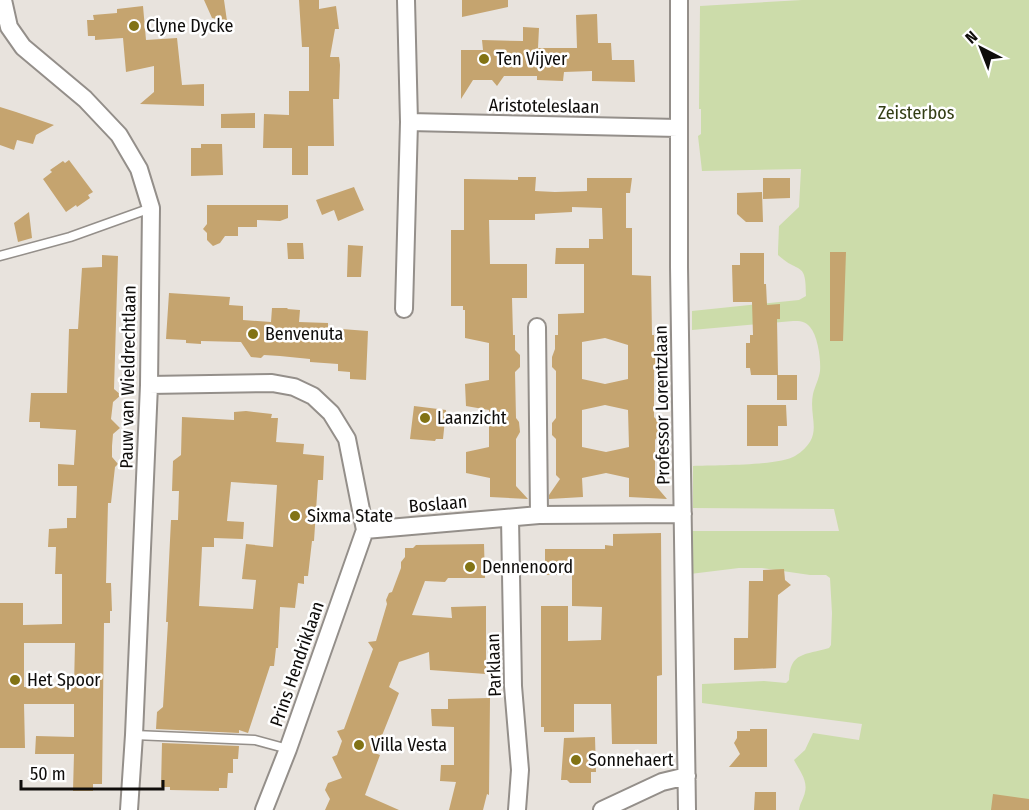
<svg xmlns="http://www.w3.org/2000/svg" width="1029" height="810" viewBox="0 0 1029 810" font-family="'Fira Sans Condensed',sans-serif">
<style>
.green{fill:#ccdcaa}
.building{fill:#c5a46f;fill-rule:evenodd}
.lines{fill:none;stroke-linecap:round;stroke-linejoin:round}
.service-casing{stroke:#948f8a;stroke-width:11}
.minor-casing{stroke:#948f8a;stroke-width:20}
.service{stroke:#fff;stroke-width:8}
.minor{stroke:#fff;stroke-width:16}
.poi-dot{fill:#827315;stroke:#fff;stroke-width:2}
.labels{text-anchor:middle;stroke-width:5;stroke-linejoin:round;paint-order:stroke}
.poi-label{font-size:18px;fill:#0f0d0b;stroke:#fff;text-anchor:start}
.street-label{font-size:18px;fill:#0f0d0b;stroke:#fff}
.park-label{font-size:18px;fill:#333e14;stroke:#fff}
</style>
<rect width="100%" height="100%" fill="#e8e3dd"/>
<path class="green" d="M802,0H1029V810H799C800,803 804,798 805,792C808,780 799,770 794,760L805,750L813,733L859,740L862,724L702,703V684L764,681L786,683L789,680C790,652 805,655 829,648L831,645L832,613L830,578L826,575H810L762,568H739L690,574V531H839L834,509L693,508V466C715,465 779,466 795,456C826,436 808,419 813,394C815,386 819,379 820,371C821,360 818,336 810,327C805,321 800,321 793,321L692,330V311L799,300L806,296C806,260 800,275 778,255V251L779,226L799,207L801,169L702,171L698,136L701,134V109H699L700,6Z"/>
<path class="building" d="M204,0H224L227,21L212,18Z
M299,0H319V9L336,6L339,29H335L330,57H339L340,65L339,99H333L334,146H308V175H292V148H263L264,114L289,115V91H309V47H302Z
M462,0H508V7L462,17Z
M143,6L146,40L177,38L182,85L204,84V106L140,104L154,92V66L126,72L123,38L95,40V36H88L87,20H94L93,15L117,13V9Z
M597,14L598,43H611L612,60H634L635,82L592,81V71L564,72L563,81L537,80V76H504L497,86L492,80H473L461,99V50H483L482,40L523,41V27L539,28L538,48H577L576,15Z
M0,107L16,112L54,125L36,135L33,144L17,140L14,150L0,145Z
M255,113V128H221V114Z
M201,144H222L223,175L191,176V148H201Z
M69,160L93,192L88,195L90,198L77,207L76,205L66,212L43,179L52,172L50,170L63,161L65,163Z
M518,177H536L535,191L555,192L587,191V178H632L630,193H626V228H632V275L651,276L652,335H654V350L659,356V365L654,371V417L659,422V434L655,440V485L667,499L629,497V478L606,473L582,478L583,497L549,499V495L560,479L556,475V439L552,435V423L556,418V371L552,367V357L555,349V335H558V314L584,313V264H555L556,248H589V239H603L602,208L572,207V212L535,214V220H489L490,264H527V298H512L513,335H515V350L520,355V367L515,372L516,418L519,422L520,432L516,439V486L528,499L490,497V478L466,473V452L489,447V410L466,406L465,384L489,380V343L465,338V310H463V306H451V230H464V179L518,180ZM605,338L628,345V379L605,384L582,379V342ZM605,405L628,410L629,447L606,452L582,447V410Z
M763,178H790V198L763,199Z
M354,187L364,210L338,221L334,210L322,215L316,200Z
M762,192L763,222H746L737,214V193Z
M207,205H288V218L280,221L257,220V227H238V236H225L220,243L213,246L207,240V233L203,229L207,224Z
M29,212L32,238L18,242L14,223Z
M287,243H303L304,259H288Z
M348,245L363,246L361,277H347Z
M830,252H846L843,341H830Z
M740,253H764V284H766L767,305L780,304V319H777L778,375H797V400H777V375H751L750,368H746V343H750V335H753L752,302H733L732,265H740Z
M102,255L118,256L114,389L121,395L113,402L111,419L120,428L113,434L112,446V457L118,464L115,467L111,503H108L106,583H111L112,611H110V623H104L102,784H93V791H73L74,754H35L36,736L74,737V704H24L25,748H0V603H23V625L62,624V574H55L56,547H48L49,529L67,528V518H76L77,486H58V464L74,465L76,430L40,428V422H29L31,393H67L69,329H78L82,268L102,267ZM24,643H75L74,686L24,687Z
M169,293L230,297L229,305L243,306V320L271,322L272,308H288L287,309L300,310L299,322L328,323V328L368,331L366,380L350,379V372L338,371V364L310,362V359L280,356L264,355L261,358L251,357L241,342L201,341V344L186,343V340L166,339Z
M747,405H786L787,426H778V446H747Z
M414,406L446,410L443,439H436L435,441L410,439Z
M246,411L272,414L271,418H278L276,442L304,444L303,454L324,456L323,480H318L314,541H312L308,576H304V584L298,583L295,608L280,607L278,648H276L274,666H270L248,733L239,730V733L156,729L157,712L163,707L168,622H166L171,520H178L179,491H172L173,461L181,455L182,417L234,420V412ZM231,482L277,485L273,547L246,544L242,579L256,580L253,609L199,606L202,547H214V538L243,539L244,522L227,521Z
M661,533L662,675L657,676V744H612L611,704H574V732H544V727H541V606H568V641L601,640L602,607L572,606V574L545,575V549H605V545L613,546V534Z
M484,544L485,578H448L445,582L425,581L412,615L452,618L451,607L486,606V674L430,670L429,652L399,662L389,687L399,693L375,753L380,755L365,795L399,810H325L330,799L325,790L328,783L342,778L332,757L337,755L342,741L337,731L344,729L373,649L368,642L376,641L387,604L386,600L389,593L392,592L401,568V562L405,557V548H413L416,545Z
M784,569L785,580L791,585L778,595L776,668L734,670V638H748L749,581H763V570Z
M490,698L489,795L487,794L483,810H449L456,782L440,781L441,765H454V727L432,726L431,709H448V699Z
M750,729H767V767H729L740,754L734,743L737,738V731H750Z
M595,737L596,772H591V783H570L567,780H561L564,738Z
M162,743L239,746L238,759H233V773H228L227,788H219V791L170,790V787H161Z
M755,792H776V810H754Z
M993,794L1029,799V810H991Z"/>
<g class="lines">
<defs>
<path id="service" d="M0,256L70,237L151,208
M134,735L255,740L288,749"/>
<path id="minor" d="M3,0L9,27L23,47L85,99L119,135L139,169L151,208L149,385L134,735L129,810
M679,0V267L687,810
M409,122L678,128
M404,309L409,122L406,0
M537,327L539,515
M149,385L272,383L294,387L313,396L331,413L347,439L365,530
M510,518L513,686L520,770L517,810
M365,530L539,515L683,514
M264,810L288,749L365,530
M602,810L662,782L687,776"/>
</defs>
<use href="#service" class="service-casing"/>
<use href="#minor" class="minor-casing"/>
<use href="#service" class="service"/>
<use href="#minor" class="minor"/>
</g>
<g class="poi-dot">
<circle cx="134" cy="26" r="6"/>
<circle cx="484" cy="59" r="6"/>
<circle cx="253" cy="334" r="6"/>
<circle cx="425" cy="418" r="6"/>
<circle cx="295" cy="516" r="6"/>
<circle cx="470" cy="567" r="6"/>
<circle cx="15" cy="680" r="6"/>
<circle cx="359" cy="745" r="6"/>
<circle cx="576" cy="760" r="6"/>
</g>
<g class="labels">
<g class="poi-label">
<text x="146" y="32">Clyne Dycke</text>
<text x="496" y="65">Ten Vijver</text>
<text x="265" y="340">Benvenuta</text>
<text x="437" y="424">Laanzicht</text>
<text x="307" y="522">Sixma State</text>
<text x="482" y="573">Dennenoord</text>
<text x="27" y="686">Het Spoor</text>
<text x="371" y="751">Villa Vesta</text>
<text x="588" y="766">Sonnehaert</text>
</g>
<g class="street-label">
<text transform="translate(544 106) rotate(1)" y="6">Aristoteleslaan</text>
<text transform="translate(128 377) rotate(-89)" y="6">Pauw van Wieldrechtlaan</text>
<text transform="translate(662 405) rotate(-91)" y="6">Professor Lorentzlaan</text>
<text transform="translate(438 504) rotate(-5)" y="6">Boslaan</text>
<text transform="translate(297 664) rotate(-71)" y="6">Prins Hendriklaan</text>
<text transform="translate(494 665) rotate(-92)" y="6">Parklaan</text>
</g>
<g class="park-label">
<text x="916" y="119">Zeisterbos</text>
</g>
</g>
<g transform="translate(981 48) rotate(318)" stroke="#ffffff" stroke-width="4.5" paint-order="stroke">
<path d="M0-4.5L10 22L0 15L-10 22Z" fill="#0f0d0b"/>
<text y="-9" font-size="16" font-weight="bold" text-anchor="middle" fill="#0f0d0b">N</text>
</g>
<path d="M21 780v9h142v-9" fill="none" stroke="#0f0d0b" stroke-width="3"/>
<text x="30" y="780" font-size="18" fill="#0f0d0b" stroke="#ffffff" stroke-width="4.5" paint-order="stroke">50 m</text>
</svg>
